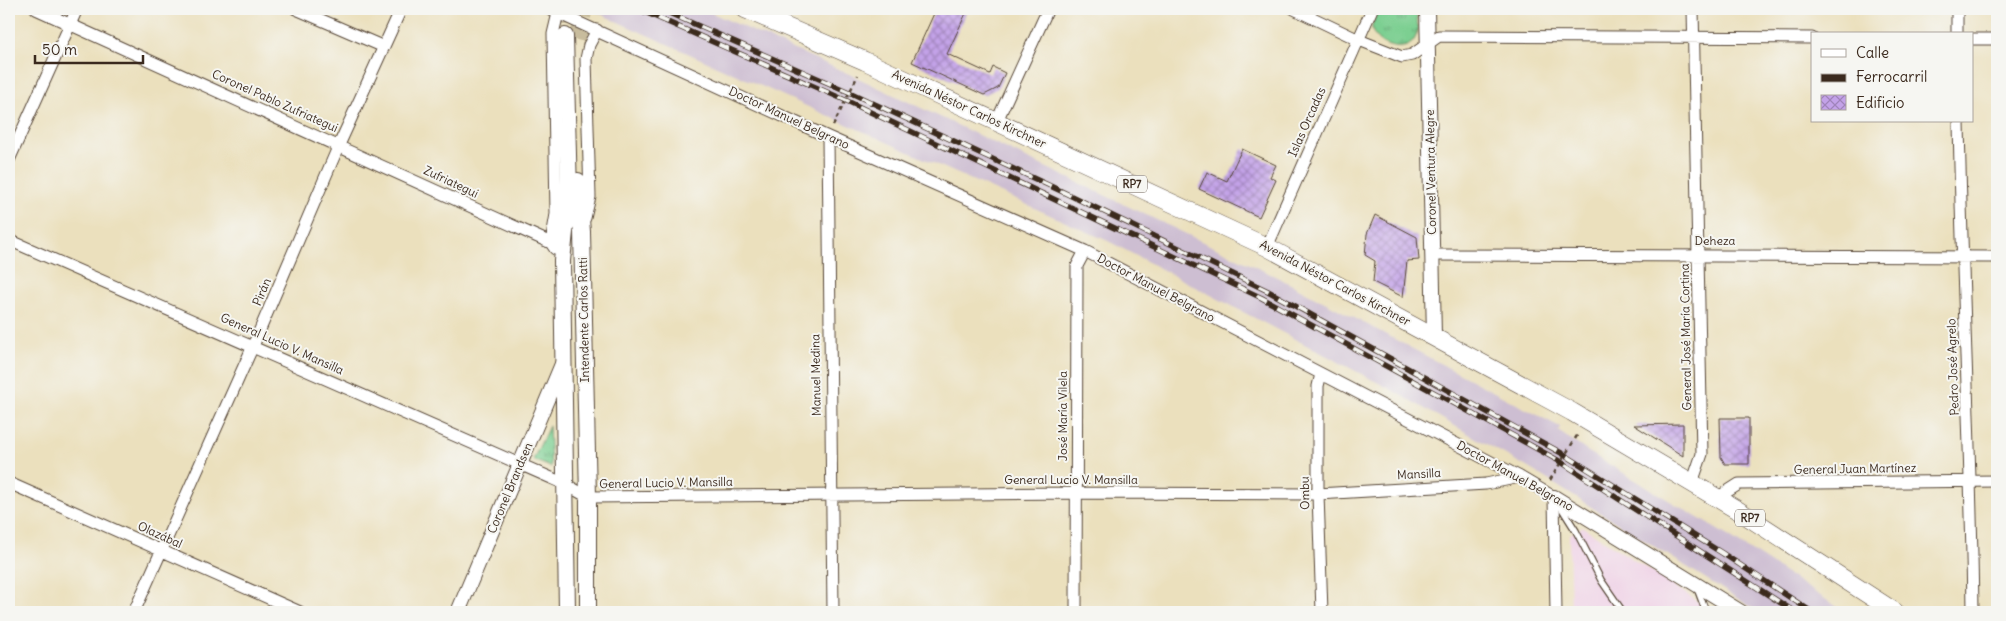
<svg xmlns="http://www.w3.org/2000/svg" width="2006" height="621" viewBox="0 0 2006 621" font-family="Delius,sans-serif">
<style>
.built{fill:#efd0e6}
.railway{fill:#cdbed2}
.park{fill:url(#park-tufts);stroke:#5b7c58}
.building{fill:url(#building-cross-hatch)}
.lines{fill:none;stroke-linecap:round;stroke-linejoin:round}
.secondary-tunnel{stroke:#c8bc9d;stroke-width:16;stroke-dasharray:16 8;stroke-linecap:butt}
.service-casing{stroke:#554536;stroke-width:8}
.minor-casing{stroke:#554536;stroke-width:13}
.tertiary-casing{stroke:#554536;stroke-width:16}
.secondary-casing{stroke:#554536;stroke-width:18}
.primary-casing{stroke:#554536;stroke-width:19}
.path{stroke:#554536;stroke-width:2.5;stroke-dasharray:4 4;stroke-linecap:butt}
.service{stroke:#fff;stroke-width:5.5}
.minor{stroke:#fff;stroke-width:11}
.tertiary{stroke:#fff;stroke-width:14}
.secondary{stroke:#fff;stroke-width:16}
.primary{stroke:#fff;stroke-width:18}
.rail-casing{stroke:#3b2a1e;stroke-width:5.5}
.rail{stroke:#f6f6f2;stroke-width:4;stroke-dasharray:11;stroke-linecap:butt}
.labels{text-anchor:middle;stroke-width:4;stroke-linejoin:round;paint-order:stroke}
.shield{fill:#f6f6f2;stroke:#73675e;stroke-width:1}
.shield-label{font-size:11px;font-weight:bold;fill:#3b2a1e}
.street-label{font-size:12px;fill:#3b2a1e;stroke:#f6f6f2}
</style>
<defs>
<pattern id="park-tufts" width="24" height="20" patternUnits="userSpaceOnUse" patternTransform="scale(1.25)"><rect width="24" height="20" fill="#7bcf91"/><path d="M3 7l-1-3M5 7V3M7 7l1-3M15 17l-1-3M17 17v-4M19 17l1-3" fill="none" stroke="#66a876"/></pattern>
<pattern id="building-cross-hatch" width="8" height="8" patternUnits="userSpaceOnUse" patternTransform="scale(1.25)"><rect width="8" height="8" fill="#c3a2e8"/><path d="M0 0l8 8M0 8l8-8" fill="none" stroke="#a084bb"/></pattern>
</defs>
<rect width="100%" height="100%" fill="#f6f6f2"/>
<filter id="ink" filterUnits="userSpaceOnUse"><feTurbulence type="fractalNoise" baseFrequency=".02" numOctaves="2"/><feDisplacementMap in="SourceGraphic" scale="10" xChannelSelector="R" yChannelSelector="G"/><feConvolveMatrix kernelMatrix="1 2 1 2 8 2 1 2 1" color-interpolation-filters="sRGB"/></filter>
<filter id="wash" filterUnits="userSpaceOnUse"><feTurbulence type="fractalNoise" baseFrequency=".0096" numOctaves="4" result="noise"/><feDisplacementMap in="SourceGraphic" scale="20" xChannelSelector="R" yChannelSelector="G"/><feGaussianBlur stdDeviation="1.12" result="paint"/><feColorMatrix in="noise" values="0 0 0 0 0 0 0 0 0 0 0 0 0 0 0 0 0 1.4 0 .05"/><feComposite in="paint" operator="in"/></filter>
<g filter="url(#wash)">
<rect width="100%" height="100%" fill="#ebe0bd"/>
<path class="built" d="M1583,527L1714,612H1571L1569,535Z"/>
<path class="railway" d="M589,9H703L858,78L1283,280L1560,427L1558,431L1587,451L1728,536L1845,612H1759L1532,470L1390,389L1108,241Z"/>
<path class="park" d="M1379,9H1416C1417,17 1419,29 1416,36C1409,57 1372,46 1372,27C1372,21 1377,14 1379,9Z
M549,426L551,467L533,460Z"/>
<g id="blocks">
<path class="building" d="M936,9H968L947,54L990,74L993,67L1005,73L998,88L984,95L912,62Z
M1242,149L1276,165L1270,177L1276,180L1259,217L1199,189L1207,172L1227,181Z
M1375,215L1417,237L1419,260L1407,261L1403,297L1373,282L1375,261L1365,255L1367,234Z
M1720,418H1749V464H1725L1721,457Z
M1683,424V456L1634,425Z"/>
</g>
</g>
<g filter="url(#ink)">
<use href="#blocks" fill-opacity="0" stroke="#554536" stroke-width="1"/>
<g class="lines">
<path class="secondary-tunnel" d="M562,9L565,36
M577,40L585,9"/>
<defs>
<path id="service" d="M1559,504L1576,531L1601,580L1623,612
M1697,588L1706,612"/>
<path id="minor" d="M36,9L551,243
M296,9L384,47
M549,9L828,137L1085,251L1520,477L1554,497L1556,612
M1294,9L1359,40L1402,57L1412,55L1439,36L1812,38
M1957,9V34
M1972,39H1997
M1959,121C1962,285 1971,448 1973,612
M996,123L1048,9
M828,137L833,612
M9,160L77,9
M585,218L590,197L586,59L589,45L597,30
M9,240L565,484L588,497L1077,493L1318,494L1486,484L1520,477
M1267,247L1372,9
M555,249L551,243L556,214L553,34L558,13
M1432,255L1997,257
M1321,374L1318,386V494L1322,612
M9,483L300,612
M1692,483L1702,454L1693,9
M1717,498L1739,484L1997,481
M134,612L253,346L339,145L401,9
M1076,612L1077,266L1085,251"/>
<path id="tertiary" d="M1427,9L1434,336
M1554,497L1741,612
M458,612L562,364"/>
<path id="secondary" d="M565,36L569,194L562,261L567,612
M578,181L582,232L588,497V612"/>
<path id="primary" d="M745,9L865,61L1267,247L1572,412L1739,511L1895,612"/>
</defs>
<use href="#service" class="service-casing"/>
<use href="#minor" class="minor-casing"/>
<use href="#tertiary" class="tertiary-casing"/>
<use href="#secondary" class="secondary-casing"/>
<use href="#primary" class="primary-casing"/>
<path class="path" d="M833,126L858,75
M1550,480L1578,434"/>
<use href="#service" class="service"/>
<use href="#minor" class="minor"/>
<use href="#tertiary" class="tertiary"/>
<use href="#secondary" class="secondary"/>
<use href="#primary" class="primary"/>
<defs>
<path id="rail" d="M638,9L845,100L1262,298L1561,462L1795,612
M660,9L849,92L1061,191L1268,291L1565,455L1722,553L1812,612"/>
</defs>
<use href="#rail" class="rail-casing"/>
<use href="#rail" class="rail"/>
</g>
</g>
<g class="labels">
<g class="shield">
<rect x="1117" y="175.5" width="30" height="17" rx="4"/>
<rect x="1735" y="509.5" width="30" height="17" rx="4"/>
</g>
<g class="shield-label">
<text x="1132" y="188">RP7</text>
<text x="1750" y="522">RP7</text>
</g>
<g class="street-label">
<text transform="translate(275 101) rotate(24)" y="4">Coronel Pablo Zufriategui</text>
<text transform="translate(969 109) rotate(25)" y="4">Avenida Néstor Carlos Kirchner</text>
<text transform="translate(789 118) rotate(25)" y="4">Doctor Manuel Belgrano</text>
<text transform="translate(1307 122) rotate(-66)" y="4">Islas Orcadas</text>
<text transform="translate(1431 172) rotate(-91)" y="4">Coronel Ventura Alegre</text>
<text transform="translate(451 182) rotate(25)" y="4">Zufriategui</text>
<text x="1715" y="245">Deheza</text>
<text transform="translate(1335 283) rotate(28)" y="4">Avenida Néstor Carlos Kirchner</text>
<text transform="translate(1156 288) rotate(28)" y="4">Doctor Manuel Belgrano</text>
<text transform="translate(262 292) rotate(-67)" y="4">Pirán</text>
<text transform="translate(584 320) rotate(-91)" y="4">Intendente Carlos Ratti</text>
<text transform="translate(1686 337) rotate(-91)" y="4">General José María Cortina</text>
<text transform="translate(282 344) rotate(24)" y="4">General Lucio V. Mansilla</text>
<text transform="translate(1953 367) rotate(-92)" y="4">Pedro José Agrelo</text>
<text transform="translate(816 375) rotate(-91)" y="4">Manuel Medina</text>
<text transform="translate(1063 416) rotate(-90)" y="4">José María Vilela</text>
<text transform="translate(1855 469) rotate(-1)" y="4">General Juan Martínez</text>
<text transform="translate(1419 474) rotate(-3)" y="4">Mansilla</text>
<text transform="translate(1515 476) rotate(29)" y="4">Doctor Manuel Belgrano</text>
<text x="1071" y="484">General Lucio V. Mansilla</text>
<text transform="translate(666 483) rotate(-1)" y="4">General Lucio V. Mansilla</text>
<text transform="translate(510 488) rotate(-67)" y="4">Coronel Brandsen</text>
<text transform="translate(1305 493) rotate(-91)" y="4">Ombu</text>
<text transform="translate(160 535) rotate(24)" y="4">Olazábal</text>
</g>
</g>
<rect width="2006" height="621" fill="none" stroke="#f6f6f2" stroke-width="30"/>
<rect x="1811" y="32" width="162" height="90" fill="#f6f6f2" stroke="#aba49d"/>
<rect x="1821" y="49" width="25" height="8" fill="#ffffff" stroke="#aba49d"/>
<text x="1856" y="58" font-size="15" fill="#3b2a1e">Calle</text>
<rect x="1821" y="74" width="25" height="8" fill="#3b2a1e" stroke="#aba49d"/>
<text x="1856" y="82" font-size="15" fill="#3b2a1e">Ferrocarril</text>
<rect x="1821" y="95" width="25" height="15" fill="url(#building-cross-hatch)" stroke="#aba49d"/>
<text x="1856" y="108" font-size="15" fill="#3b2a1e">Edificio</text>
<path d="M35 55v8h108v-8" fill="none" stroke="#3b2a1e" stroke-width="2.5"/>
<text x="42" y="55" font-size="15" fill="#3b2a1e" stroke="#f6f6f2" stroke-width="4" paint-order="stroke">50 m</text>
</svg>
